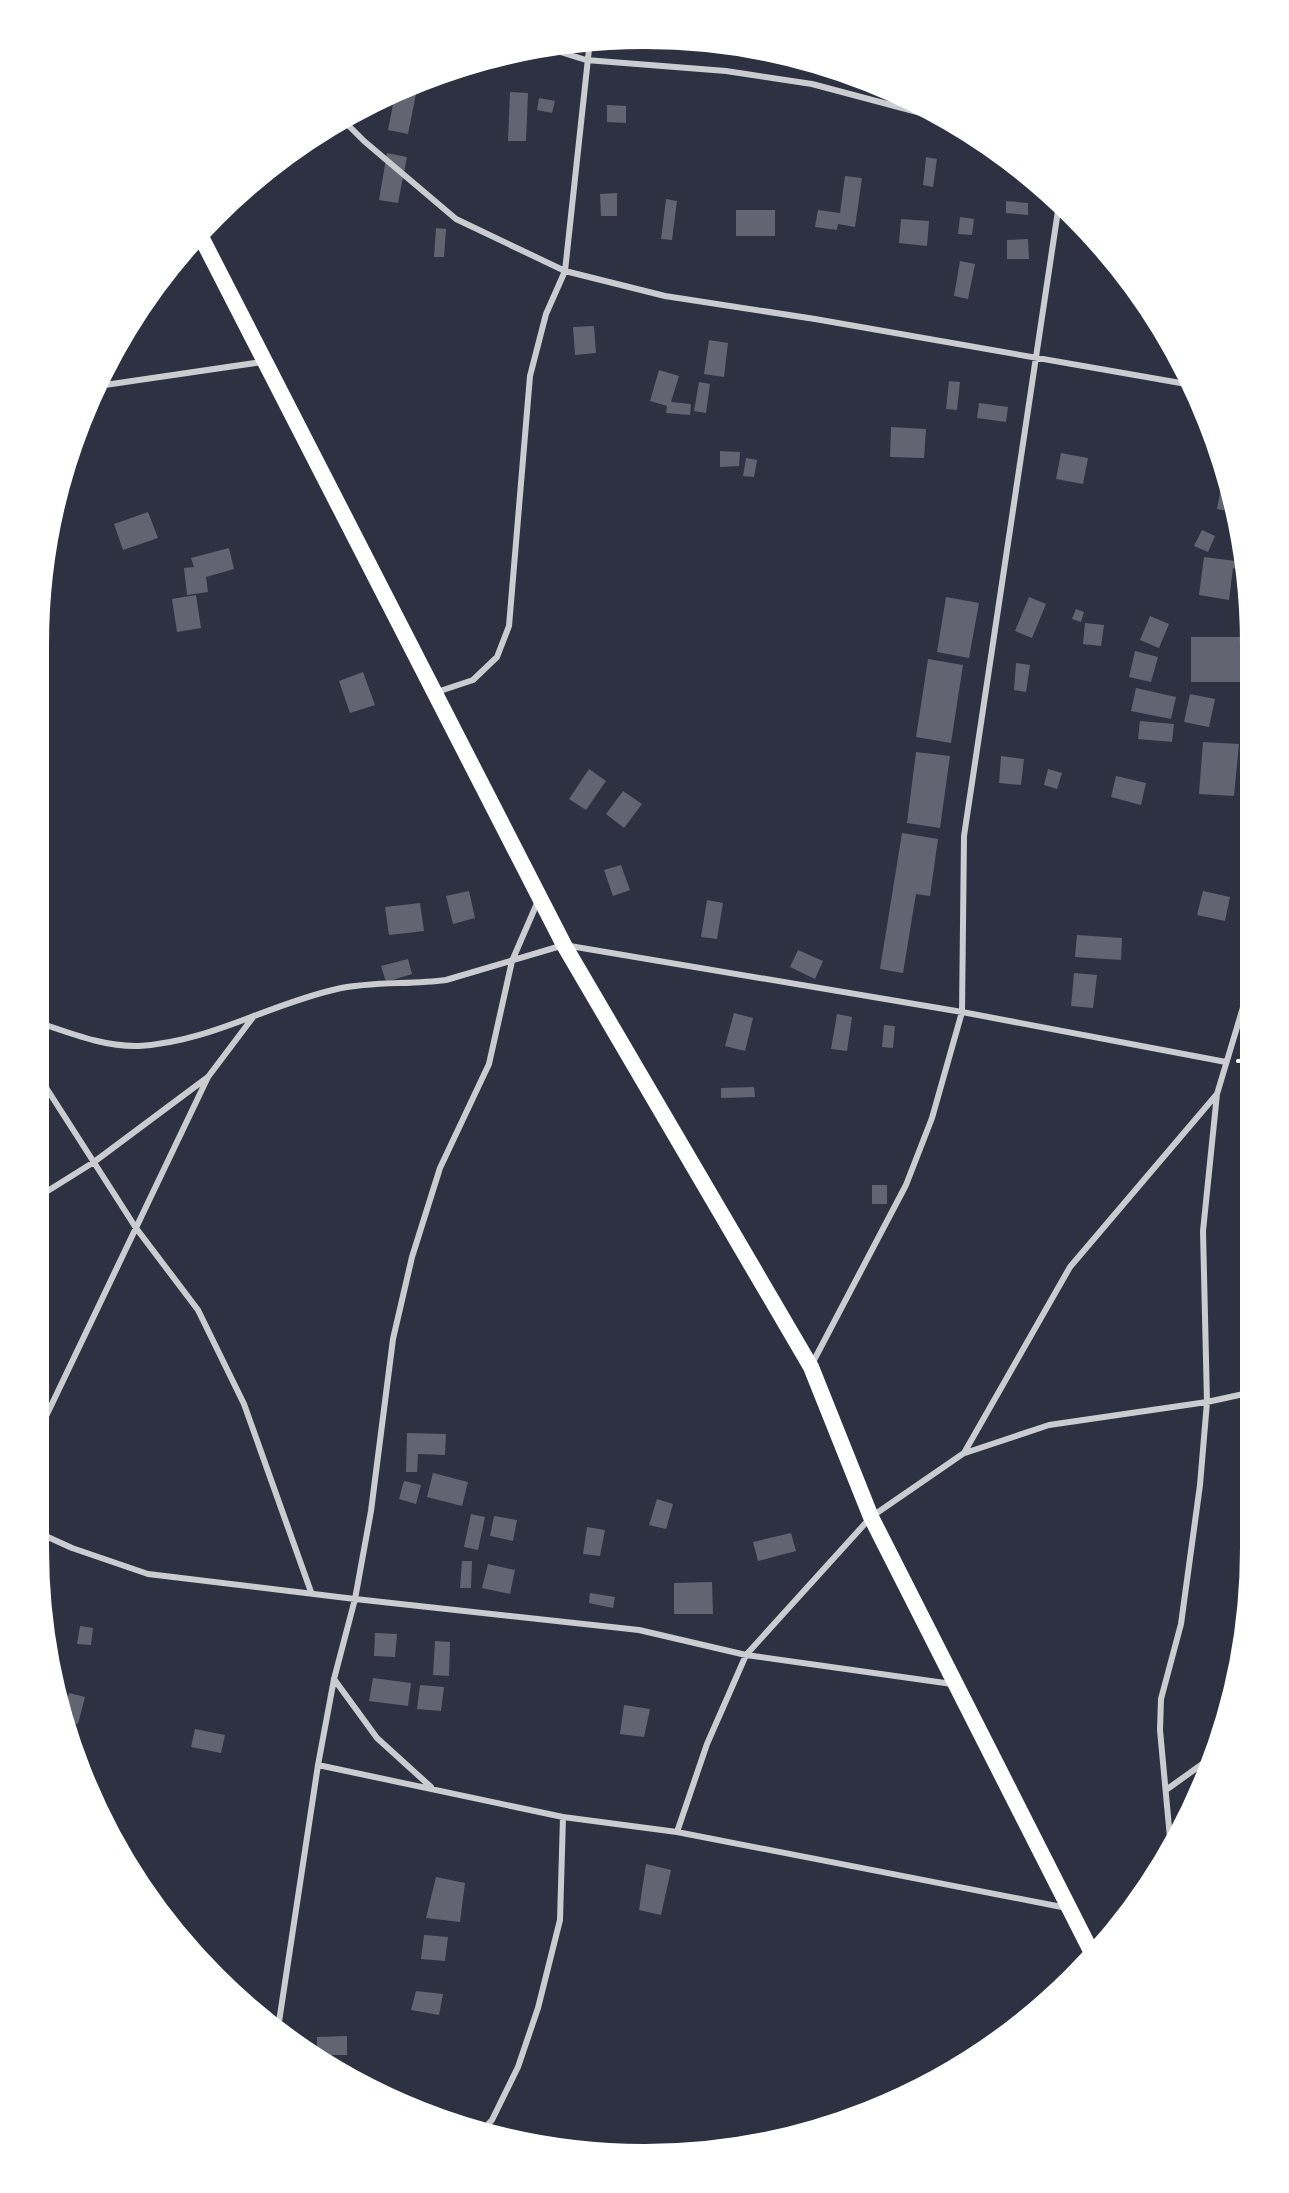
<svg xmlns="http://www.w3.org/2000/svg" width="1289" height="2193" viewBox="0 0 1289 2193" font-family="Arial,sans-serif">
<style>
.building{fill:#626471}
.lines{fill:none;stroke-linecap:round;stroke-linejoin:round}
.path{stroke:#fff;stroke-width:4}
.minor{stroke:#caccd0;stroke-width:6}
.trunk{stroke:#fff;stroke-width:16}
.rim{fill:none;stroke:#fff;stroke-width:8}
</style>
<rect width="100%" height="100%" fill="#2d3142"/>
<path class="building" d="M701,40L739,44L737,54L699,49Z
M856,74L878,81L895,91L854,83Z
M402,86L417,89L408,134L388,130L396,89Z
M510,92L528,93L526,141H508Z
M539,98L555,101L552,113L537,110Z
M607,105L626,106V123L607,122Z
M387,153L407,157L398,203L379,200Z
M926,157L937,159L933,187L923,185Z
M845,176L862,178L855,227L838,224L837,230L815,227L818,210L840,213Z
M617,193V216H601L600,194Z
M666,199L677,201L672,240L661,239Z
M1006,201L1028,203V215L1006,213Z
M736,210H775V236H736Z
M960,217L974,219L972,235L958,234Z
M901,219L929,221L927,246L899,243Z
M436,228L446,229L444,257H434Z
M1028,239L1029,259H1007V240Z
M960,261L975,264L968,299L954,296Z
M594,326L596,353L575,355L573,327Z
M709,340L728,343L724,377L704,374Z
M659,370L679,376L671,402L691,404L690,415L666,413L667,406L650,401Z
M949,381L960,382L957,410L946,409Z
M699,382L710,384L706,413L694,411Z
M979,403L1008,407L1006,422L977,418Z
M891,427L926,429L924,458L890,457Z
M720,451L740,452L739,466L720,467Z
M1061,453L1088,458L1083,484L1056,479Z
M746,458L757,460L754,477L743,476Z
M1225,465L1234,486L1238,513L1217,509Z
M148,512L158,538L123,550L114,524Z
M1202,530L1215,536L1208,552L1194,546Z
M1243,540L1248,573L1233,568L1229,600L1199,595L1204,557L1235,561Z
M229,548L234,569L206,577L208,592L187,595L184,568L194,567L191,558Z
M196,595L201,628L177,632L172,599Z
M946,597L979,603L969,658L937,652Z
M1029,597L1046,604L1032,638L1015,631Z
M1076,609L1084,612L1081,622L1072,619Z
M1150,616L1169,624L1159,648L1140,640Z
M1085,623L1104,625L1101,646L1083,644Z
M1191,637H1243V682H1191Z
M1135,651L1158,657L1151,682L1129,677Z
M928,659L963,665L951,743L916,737Z
M1016,663L1030,665L1026,692L1014,690Z
M363,672L375,705L350,713L339,681Z
M1136,688L1176,697L1171,719L1131,711Z
M1190,694L1215,699L1209,727L1184,722Z
M1140,721L1174,724L1172,742L1138,739Z
M1203,742L1239,744L1234,796L1199,794Z
M916,752L950,756L940,828L907,823Z
M1001,756L1024,759L1021,785L999,783Z
M589,769L606,781L586,810L569,799Z
M1048,769L1062,773L1057,789L1044,785Z
M1116,776L1146,783L1141,805L1111,797Z
M623,791L642,804L624,828L606,814Z
M902,833L938,839L930,896L916,894L903,973L880,969Z
M621,865L630,890L613,896L604,870Z
M469,891L475,918L453,924L446,896Z
M1203,891L1230,897L1225,921L1197,915Z
M707,900L723,903L717,939L701,937Z
M420,903L424,931L389,935L385,907Z
M1077,935L1122,938L1121,960L1075,957Z
M798,950L823,961L815,979L790,967Z
M408,959L412,974L386,982L381,966Z
M1074,973L1097,975L1093,1008L1071,1006Z
M734,1013L753,1018L745,1051L725,1046Z
M837,1014L852,1017L847,1051L831,1049Z
M884,1025L895,1026L893,1048L882,1047Z
M754,1087L755,1097L721,1098V1088Z
M872,1185H887V1204H872Z
M407,1433L446,1434L445,1455L418,1454L417,1472H406Z
M433,1473L468,1482L462,1506L427,1497Z
M404,1481L421,1485L416,1504L399,1499Z
M657,1499L673,1504L666,1529L649,1525Z
M471,1514L485,1517L478,1550L464,1547Z
M494,1516L517,1520L513,1541L490,1536Z
M587,1527L605,1530L600,1556L583,1554Z
M791,1533L796,1551L758,1561L753,1542Z
M462,1561H472L471,1588H460Z
M488,1564L515,1570L510,1594L482,1588Z
M712,1582L713,1614H674V1583Z
M590,1593L615,1597L613,1608L589,1603Z
M80,1626L93,1628L91,1645L77,1644Z
M375,1633L397,1634L395,1657L374,1656Z
M435,1641L450,1642L449,1676L433,1675Z
M373,1678L411,1683L408,1706L369,1701Z
M420,1685L444,1687L441,1711L417,1709Z
M69,1693L85,1697L78,1724L62,1721Z
M624,1705L650,1709L644,1737L620,1734Z
M195,1729L225,1735L221,1753L191,1747Z
M646,1864L671,1870L661,1915L639,1910Z
M436,1877L465,1883L460,1922L426,1918Z
M424,1935L448,1937L445,1961L421,1959Z
M416,1991L443,1994L439,2015L411,2010Z
M347,2036V2055H317V2037Z"/>
<g class="lines">
<path class="path" d="M1238,1061L1253,1060"/>
<path class="minor" d="M538,45L586,60L726,71L812,84L955,122
M341,118L364,141L456,219L565,271L665,296L815,319L1192,385
M98,386L262,362
M437,692L473,680L497,657L509,626L530,376L546,314L565,271L590,40
M37,1022C70,1033 104,1047 139,1046C210,1042 269,1004 337,989C373,981 409,985 446,980L564,945L962,1012L1226,1062
M38,1075L136,1228L198,1310L244,1404L311,1592
M38,1197L94,1162L208,1077L254,1016
M812,1364L906,1185L932,1118L962,1012L964,836L1059,204
M39,1431L208,1077
M965,1453L1049,1425L1207,1402L1253,1392
M39,1533L72,1548L148,1574L355,1599L639,1630L746,1655L952,1684
M334,1679L377,1738L431,1787
M318,1765L563,1817L677,1832L1067,1908
M1166,1790L1219,1752
M677,1832L707,1744L746,1655L871,1517L964,1453L1070,1267L1217,1094
M1168,1855L1170,1838L1160,1730L1161,1699L1181,1624L1200,1485L1207,1402L1203,1231L1217,1094L1253,974
M277,2035L318,1765L334,1679L355,1599L371,1511L393,1339L412,1257L440,1168L489,1064L512,961L538,901
M479,2134L492,2120L518,2067L538,2008L560,1920L563,1817"/>
<path class="trunk" d="M198,231L564,945L811,1367L871,1517L1094,1957"/>
</g>
<path d="M0 0H1289V2193H0ZM644 45H645A599 599 0 0 1 1244 644V1549A599 599 0 0 1 645 2148H644A599 599 0 0 1 45 1549V644A599 599 0 0 1 644 45Z" fill="#fff" fill-rule="evenodd"/>
<path class="rim" d="M644 45H645A599 599 0 0 1 1244 644V1549A599 599 0 0 1 645 2148H644A599 599 0 0 1 45 1549V644A599 599 0 0 1 644 45Z"/>
</svg>
